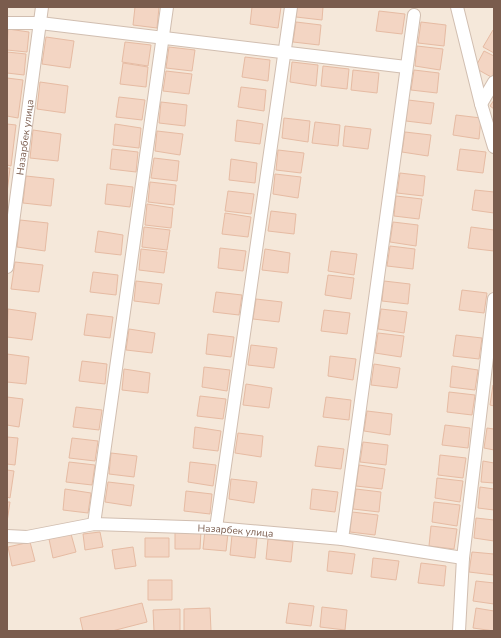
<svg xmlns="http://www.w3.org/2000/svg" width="501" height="638" viewBox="0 0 501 638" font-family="'Nunito Sans',sans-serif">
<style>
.residential{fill:#f5e8da}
.building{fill:#f3d5c3;stroke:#e6bba3}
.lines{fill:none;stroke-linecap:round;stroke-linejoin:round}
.minor-casing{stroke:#d1beb0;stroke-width:14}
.minor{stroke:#fff;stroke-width:12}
.labels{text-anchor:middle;stroke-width:3;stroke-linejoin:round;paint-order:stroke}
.street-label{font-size:10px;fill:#7a5c4d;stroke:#fffaf3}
</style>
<rect width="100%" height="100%" fill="#fdf6ec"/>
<path class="residential" d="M7,7H494V631H7Z"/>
<path class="building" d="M135,7H159L157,28L133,25Z
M252,7H281L278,28L250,24Z
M297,7H323L322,20L296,17Z
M379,11L405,14L402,34L376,31Z
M296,22L321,25L319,45L293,42Z
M421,22L446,25L444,46L418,43Z
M8,29L29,32L27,52L7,50Z
M493,30H494V53L483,47Z
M46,37L74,41L70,68L42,64Z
M125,42L151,45L148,66L122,62Z
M417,46L443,49L440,70L415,66Z
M169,47L195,50L192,71L166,68Z
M484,51L494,56L493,78L475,68Z
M7,52L26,54L24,75L7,73Z
M245,57L270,60L268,81L242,77Z
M292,62L318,65L316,86L290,82Z
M123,63L148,67L146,87L120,84Z
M323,66L349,69L347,89L321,86Z
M353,70L379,73L377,93L351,90Z
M414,70L439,73L437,93L411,90Z
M166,71L192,74L189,94L163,91Z
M7,78L23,80L18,118L7,116Z
M40,82L68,86L65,113L37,109Z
M241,87L266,90L264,111L238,107Z
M119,97L145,100L142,120L116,117Z
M408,100L434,103L431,124L406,121Z
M494,100V109L490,106Z
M161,102L187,105L185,126L159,123Z
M456,115L481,118L479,139L453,135Z
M284,118L310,121L308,142L282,138Z
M237,120L263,124L260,144L235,141Z
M315,122L340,125L338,146L312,143Z
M7,124L16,125L11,166L7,165Z
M115,124L141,128L139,148L113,145Z
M345,126L371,129L368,149L343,146Z
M33,130L61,134L58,161L30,158Z
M157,131L183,134L180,155L155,151Z
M405,132L431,135L428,156L402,152Z
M112,149L138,152L136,172L110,169Z
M460,149L486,152L483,173L457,170Z
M278,150L304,153L301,173L276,170Z
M154,158L179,161L177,181L151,178Z
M231,159L257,163L255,183L229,180Z
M7,168H10L7,193Z
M400,173L425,176L423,196L397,193Z
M275,174L301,177L298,198L273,194Z
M26,176L54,179L51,206L23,203Z
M150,182L176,185L174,205L148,202Z
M107,184L133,187L130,207L105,204Z
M475,190L494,192V213L472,210Z
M228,191L254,194L251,214L225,211Z
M396,196L422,199L419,219L394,216Z
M147,204L173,208L171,228L145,225Z
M271,211L296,214L294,234L268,231Z
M225,213L251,217L248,237L222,234Z
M20,220L48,223L45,251L17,247Z
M393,222L418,225L416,246L390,242Z
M144,227L170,230L167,250L142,247Z
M471,227L494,230V251L468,248Z
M98,231L123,235L121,255L95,252Z
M390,246L415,249L413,269L387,266Z
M220,248L246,251L243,271L218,268Z
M141,249L167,252L164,273L139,270Z
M265,249L290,253L288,273L262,270Z
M331,251L357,254L354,275L328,271Z
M15,262L43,265L39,292L11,289Z
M93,272L118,275L116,295L90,292Z
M328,275L354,278L351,299L325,295Z
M136,281L162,284L159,304L134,301Z
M384,281L410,284L408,304L382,301Z
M462,290L487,293L484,313L459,310Z
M216,292L242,295L239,315L213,312Z
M256,299L282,302L279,322L253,319Z
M8,309L36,313L32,340L7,337Z
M381,309L407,312L404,333L378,329Z
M324,310L350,313L347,334L321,331Z
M87,314L113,317L110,338L84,335Z
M129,329L155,333L152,353L126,350Z
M378,333L404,336L401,357L375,353Z
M208,334L234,337L231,357L206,354Z
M456,335L482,338L479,359L453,356Z
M251,345L277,348L274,368L248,365Z
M7,354L29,357L26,384L7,382Z
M330,356L356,359L353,380L328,376Z
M82,361L107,364L105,384L79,381Z
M374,364L400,368L397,388L371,385Z
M452,366L478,370L475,390L450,387Z
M204,367L230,370L227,391L202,387Z
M124,369L150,373L148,393L122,390Z
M246,384L272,388L269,408L243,405Z
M493,385H494V406L490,405Z
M449,392L475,395L472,415L447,412Z
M200,396L226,399L223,419L197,416Z
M7,397L23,399L19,427L7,425Z
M326,397L351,400L349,420L323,417Z
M76,407L102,410L99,430L73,427Z
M367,411L392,414L390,435L364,431Z
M445,425L470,428L468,448L442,445Z
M195,427L221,431L218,451L193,448Z
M487,428L494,429V450L484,448Z
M238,433L263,436L261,457L235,453Z
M7,437L18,438L15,465L7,464Z
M72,438L98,441L95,461L69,458Z
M363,442L388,445L386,465L360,462Z
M318,446L344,449L341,469L315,466Z
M111,453L137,456L134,477L109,474Z
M440,455L466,458L463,478L438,475Z
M483,461L494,463V483L481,482Z
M69,462L95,465L92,485L66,482Z
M190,462L216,465L213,486L188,482Z
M359,465L385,469L382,489L356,486Z
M7,470L14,471L10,498L7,497Z
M437,478L463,481L460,502L435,498Z
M231,479L257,482L254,503L229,499Z
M108,482L134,485L131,506L105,502Z
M480,487L494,489V510L478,508Z
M65,489L91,493L88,513L63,510Z
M312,489L338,492L335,512L310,509Z
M356,489L381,492L379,512L353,509Z
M186,491L212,494L210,514L184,511Z
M7,502H10L7,522Z
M434,502L460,505L457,526L432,522Z
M352,512L378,515L375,535L350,532Z
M476,518L494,520V541L474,538Z
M431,526L457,529L454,549L429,546Z
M175,530H201L200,549H175Z
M205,530L228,533L226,551L203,549Z
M100,532L103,547L85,550L83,534Z
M71,534L76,552L53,558L49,539Z
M232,535L257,538L255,558L230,555Z
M145,538H169V557H145Z
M268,539L293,542L291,562L266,559Z
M30,542L35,561L12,566L8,547Z
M133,547L136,566L115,569L112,550Z
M329,551L355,554L352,574L327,571Z
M472,552L494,554V575L469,572Z
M373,558L399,561L396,580L371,577Z
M421,563L446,566L444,586L418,583Z
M148,580H172V600H148Z
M476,581L494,583V604L473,601Z
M142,603L147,622L112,631H83L80,618Z
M289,603L314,606L311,626L286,623Z
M322,607L347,610L345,630L320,627Z
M210,608L211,631H184V609Z
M476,608L494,611V631L473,628Z
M180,609V631H154L153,610Z"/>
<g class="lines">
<defs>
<g id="minor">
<path d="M457,7L481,104L494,147"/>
<path d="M7,23H40L406,67"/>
<path d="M481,104L494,82"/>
<path id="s1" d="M7,267L42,7"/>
<path d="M94,524L167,7"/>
<path d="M216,528L291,7"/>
<path id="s2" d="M7,536L27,537L94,524L216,528L342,539L463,558"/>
<path d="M342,539L414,15"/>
<path d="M459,631L463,558L494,299"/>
</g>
</defs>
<use href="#minor" class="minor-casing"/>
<use href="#minor" class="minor"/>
</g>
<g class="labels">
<g class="street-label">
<text dy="4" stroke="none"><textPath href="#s1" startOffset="131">Назарбек улица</textPath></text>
<text dy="4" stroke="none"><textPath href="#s2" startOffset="230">Назарбек улица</textPath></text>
</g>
</g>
<rect width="501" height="638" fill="none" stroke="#7a5c4d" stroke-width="16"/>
</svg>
